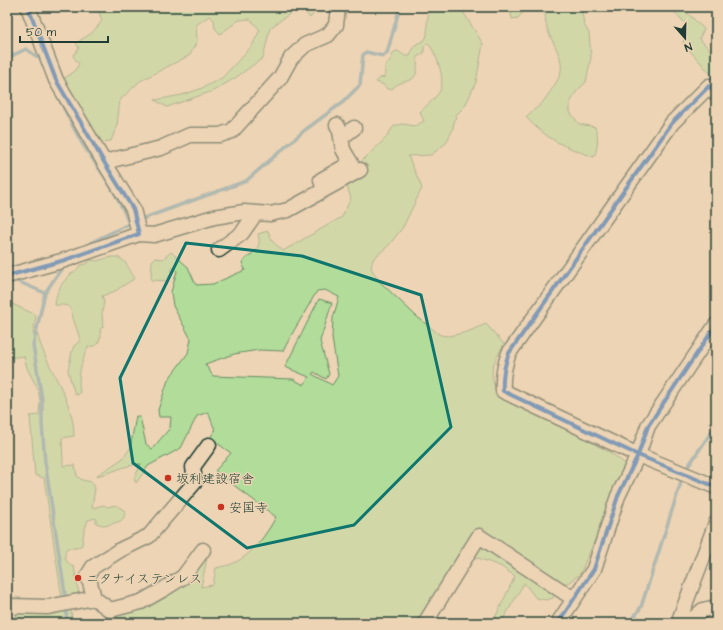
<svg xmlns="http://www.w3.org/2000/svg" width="723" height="630" viewBox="0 0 723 630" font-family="'Architects Daughter','Klee One',sans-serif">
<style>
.green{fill:#b1dc99;stroke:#688c66;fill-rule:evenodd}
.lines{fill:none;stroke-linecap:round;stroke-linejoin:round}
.stream{stroke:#6999ab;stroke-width:3.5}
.street-casing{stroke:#1f3d34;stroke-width:17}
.street{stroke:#ecd4b4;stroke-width:14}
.cycleway-casing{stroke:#ecd4b4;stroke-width:6}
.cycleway{stroke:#0057b8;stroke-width:4}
.marked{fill:none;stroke:#0f766e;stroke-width:3;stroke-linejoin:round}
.poi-dot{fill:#c8321e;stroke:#ecd4b4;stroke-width:1.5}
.labels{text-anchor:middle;stroke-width:3;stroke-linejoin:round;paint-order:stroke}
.poi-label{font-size:13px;fill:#1f3d34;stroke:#ecd4b4;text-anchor:start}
</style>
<rect width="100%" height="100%" fill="#ecd4b4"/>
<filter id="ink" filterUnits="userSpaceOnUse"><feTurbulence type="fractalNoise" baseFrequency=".025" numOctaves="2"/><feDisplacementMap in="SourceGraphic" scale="8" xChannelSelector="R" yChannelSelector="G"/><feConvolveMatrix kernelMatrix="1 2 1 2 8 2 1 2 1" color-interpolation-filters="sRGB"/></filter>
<g filter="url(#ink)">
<path class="green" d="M94,7H299L270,28L263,58L235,78L213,91L167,107L155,100L182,95L200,89L222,78L252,46L260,30L250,19L239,20L220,34L215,28L214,20L209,16L196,25L197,41L190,55L140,81L120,100L117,125L111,141L102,142L63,79L74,72L79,64L73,56L79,48L76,43L92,33L102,21L99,12Z
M301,7H319L310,18Z
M433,7H460L483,44L476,82L465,106L456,115L452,131L446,143L431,155L408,156L422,188L403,227L389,245L373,259L371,268L378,280L416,316L440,335L449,336L467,332L486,324L504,344C494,362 486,372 498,392L611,453L624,463L625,472L580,574L568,583H562L553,598L546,600L536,598L524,583L501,623H495L494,620L515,576L500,566L478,558L454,565L418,623H104C106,621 108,618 110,617C118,613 129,612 138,609C170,596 186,586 207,558L201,587L213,585L216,568C222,566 229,566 234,563C253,554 266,535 276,517L215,471L231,453L210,438L215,430L208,412L197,416L181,448L148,466L136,483L134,479L141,464C123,465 113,473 96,476L122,459L130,449L136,416L140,417L146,444L152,449L170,428L171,417H159L158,410L168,380L188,353L191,339L173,306L171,292L177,271L173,267L167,281L151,280L152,261L155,258L163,259L171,252L188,267L196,285L213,284L245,270L242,262C252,253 263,249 258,234L268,231L272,241L283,251L342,217L351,198L344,178L383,141L394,126L402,124L415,126L424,121L420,112C426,106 436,98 440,91C446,78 436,53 428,43L424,46V53L417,57C417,62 418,69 416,74C412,84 400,79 392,89H387L384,85L376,82L380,78L385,77V66L391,59L394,52L398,51L405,56H410C411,52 412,48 415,45C419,42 424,42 426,38C430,26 423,19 433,7ZM325,290L339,297L333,318L332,338L338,376L332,385L312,374L314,372L326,379L329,374L320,341L332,303L319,299L285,367L309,377L304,385L293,379L213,376L205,364L234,354L259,350L283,351L292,334L317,291Z
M514,7H527L518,18L512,19L511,12Z
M546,7H578L582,12L584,25L589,33L591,57L586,82L576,92L570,103V112L579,124L595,127C599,137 598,147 594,157C565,147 547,140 526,117C530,112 535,110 540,105C544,102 557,82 559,77C567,60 552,44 547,28C545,21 545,14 546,7Z
M670,7H681L704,29L699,39L716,55V80L683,43L686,24Z
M112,257C126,256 127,268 135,278L115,291L102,296L104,302L102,313L103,327L100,329L101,336L97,345L88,347C81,364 77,375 80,393L78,395L75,394L71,382L68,370L72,352L74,346L80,341C79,333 76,328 74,321C70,306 72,305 55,305C56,292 61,283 71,274C75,271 78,270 80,265L86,264L91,260L96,261Z
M10,303L36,315L33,334L37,333C46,369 74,398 74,436L62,438L63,466L75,465L77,476L82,480L92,482L95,488L92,508L104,505L107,507L116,505L125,511C125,524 115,521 106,526L96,523V518L88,520L84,531L82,545L77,548H67L65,552V559L70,565L74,567L79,594L62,598L44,478L35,475L30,416L39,415L40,400L38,389L27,368L24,356L7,358V304Z
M71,610L72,623H12L18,612Z"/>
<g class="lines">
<path class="stream" d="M7,58L26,49L42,60
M59,99C67,114 74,129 82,143C99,169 119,195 129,224
M139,220L246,181L305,130L343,102L360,85L363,55L366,52L383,56L387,53L400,7
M85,247L90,243L133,222
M12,279L45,293
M685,471L716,425
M66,600L45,462L42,424V399L33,345L45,293L59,272L66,265
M66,606L67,623
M630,623L641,607L683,476"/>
<defs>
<path id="street" d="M716,94L709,86L672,123L509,353C504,366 502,377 503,391L638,455L716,487
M341,138L354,128
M104,162L161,148L190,135H220L232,131L280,78L291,58L305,45L328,35L336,25L338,7
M324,190L321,180L351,163C349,159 345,154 343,149C341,141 342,132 337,125
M139,234L154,235L214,217L244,212L270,214L288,210L360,170
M219,250L242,233L256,213
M7,276L65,260L139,234L133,209L104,162L56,80L28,7
M94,598L88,575L93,567L120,550L149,536L195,482L193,467L209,445
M7,618L11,606L48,607L94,598L110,610L141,602L164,589L183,577L203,550
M425,623L479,536L574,599
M558,623L594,569L618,496L638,455L648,426L716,325
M678,623L716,523
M688,623L703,610L716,607"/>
</defs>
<use href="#street" class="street-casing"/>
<use href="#street" class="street"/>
<defs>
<path id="cycleway" d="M716,94L709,86L672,123L509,353C504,366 502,377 503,391L638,455L716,487
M7,276L65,260L139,234L133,209L104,162L56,80L28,7
M558,623L594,569L618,496L638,455L648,426L716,325"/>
</defs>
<use href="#cycleway" class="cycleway-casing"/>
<use href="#cycleway" class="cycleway"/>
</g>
</g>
<path d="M0 0H723V630H0ZM186,243L302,256L421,295L451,427L354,525L247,548L133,463L120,378Z" fill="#ecd4b4" fill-opacity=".55" fill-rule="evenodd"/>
<path class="marked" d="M186,243L302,256L421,295L451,427L354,525L247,548L133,463L120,378Z"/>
<g class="poi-dot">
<circle cx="168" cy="478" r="4"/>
<circle cx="221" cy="507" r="4"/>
<circle cx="78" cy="578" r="4"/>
</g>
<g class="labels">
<g class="poi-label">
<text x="176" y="483">坂利建設宿舎</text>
<text x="229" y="512">安国寺</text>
<text x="86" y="583">ニタナイステンレス</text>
</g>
</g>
<rect width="723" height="630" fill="none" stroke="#ecd4b4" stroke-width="24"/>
<rect x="12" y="12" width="699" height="606" fill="none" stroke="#1f3d34" stroke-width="1.5" filter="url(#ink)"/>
<g transform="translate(685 38) rotate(160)" stroke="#ecd4b4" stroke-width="3" paint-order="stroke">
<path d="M0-3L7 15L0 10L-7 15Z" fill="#1f3d34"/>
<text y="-6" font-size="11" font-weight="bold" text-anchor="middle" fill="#1f3d34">N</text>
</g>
<path d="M20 36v6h88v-6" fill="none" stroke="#1f3d34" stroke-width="2"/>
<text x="26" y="36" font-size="12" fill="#1f3d34" stroke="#ecd4b4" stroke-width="3" paint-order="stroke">50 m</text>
</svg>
